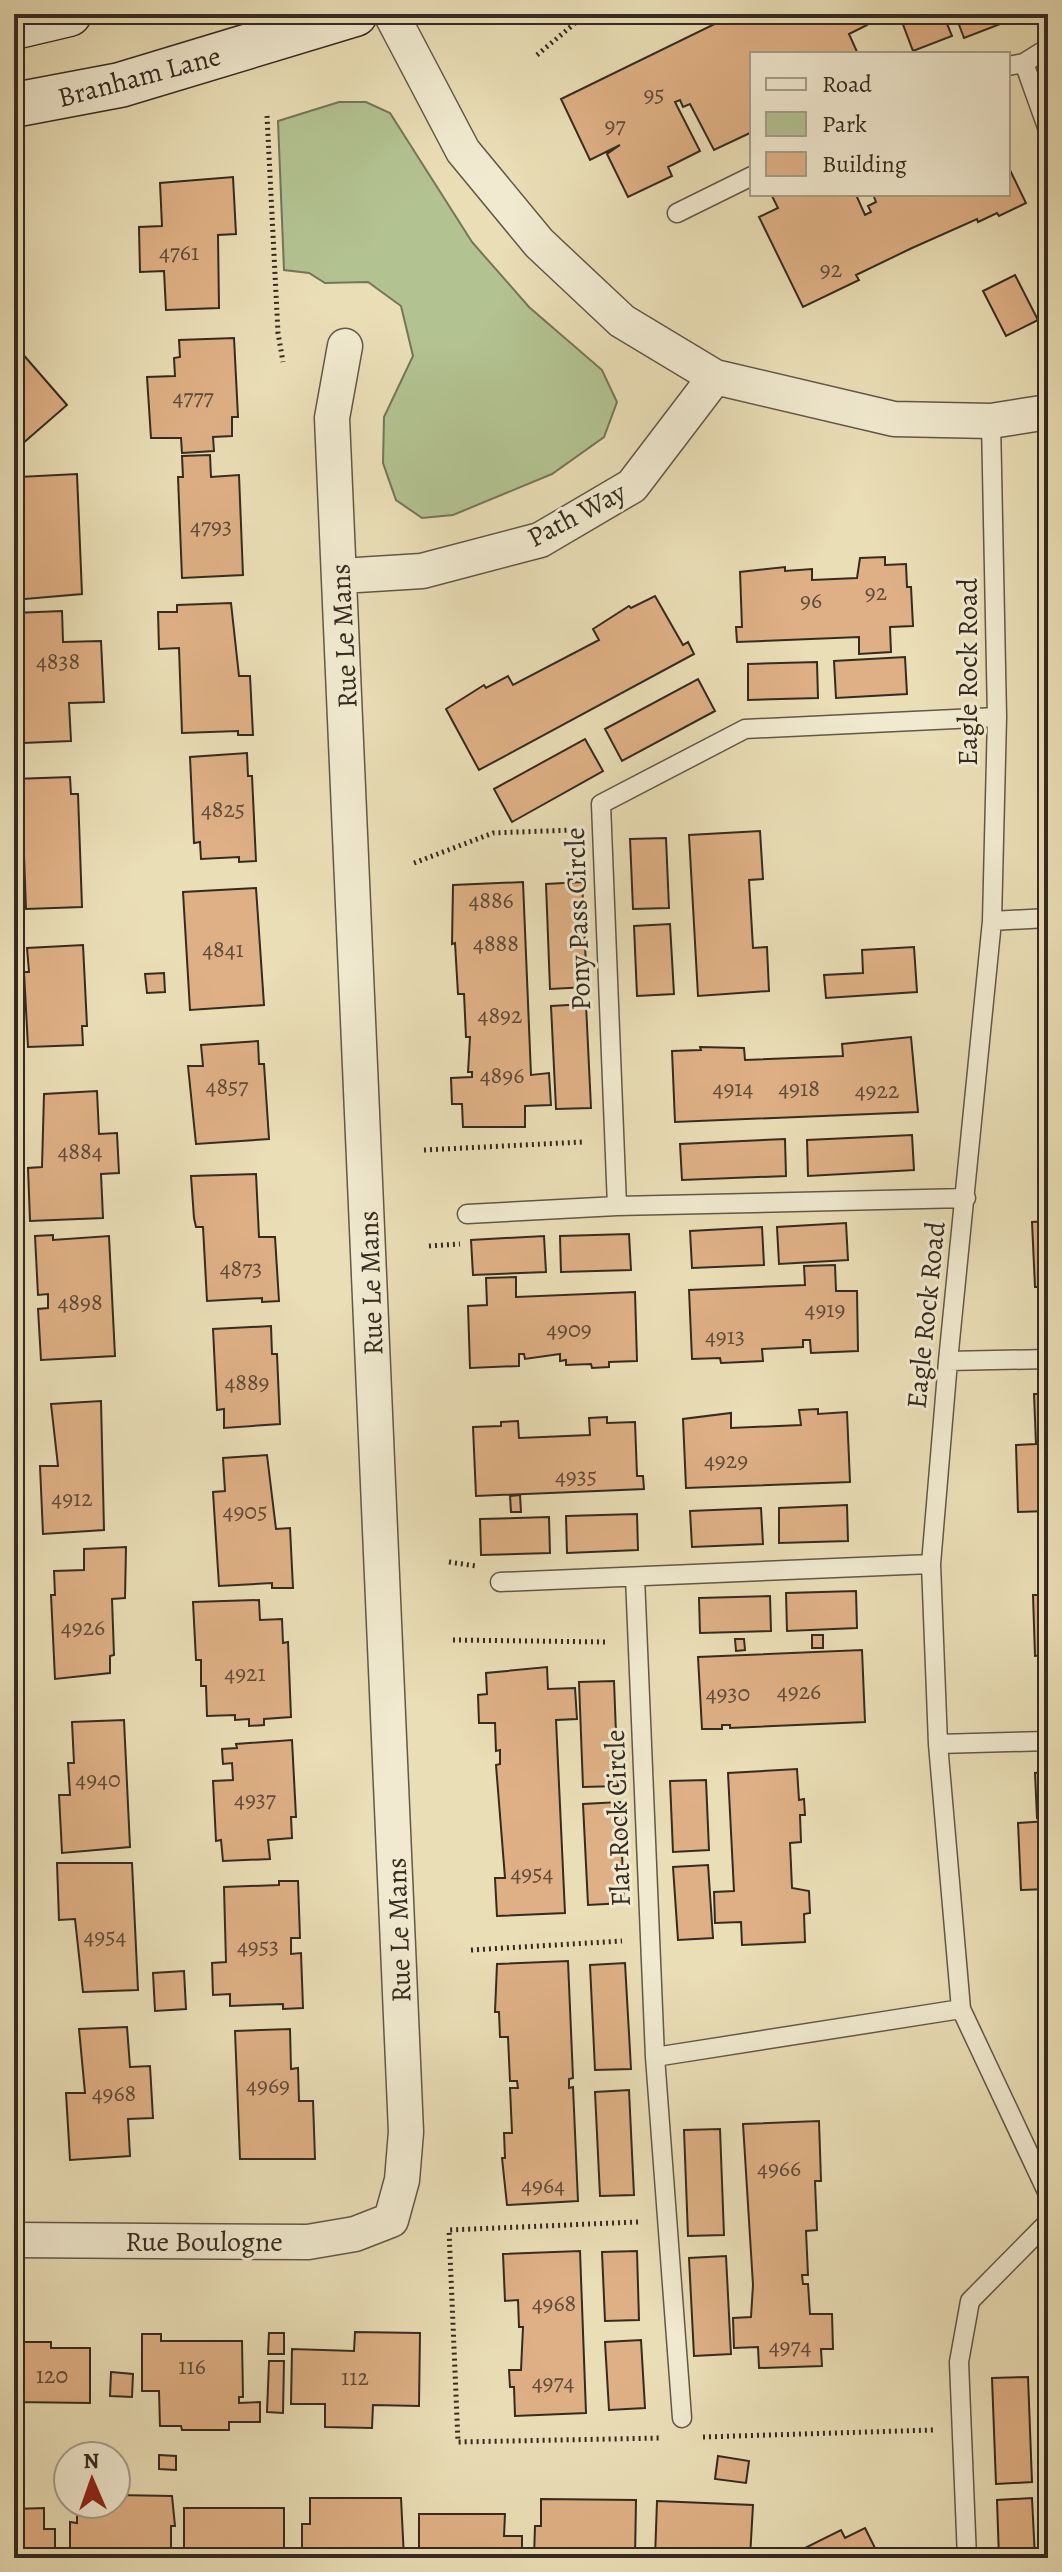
<svg xmlns="http://www.w3.org/2000/svg" width="1062" height="2572" viewBox="0 0 1062 2572" font-family="Alegreya,serif">
<style>
.green{fill:#b3c291;stroke:#747658;stroke-width:2}
.building{fill:#dfb085;stroke:#352b20;stroke-width:2}
.lines{fill:none;stroke-linecap:round;stroke-linejoin:round}
.service-casing{stroke:#625846;stroke-width:21}
.minor-casing{stroke:#625846;stroke-width:37}
.secondary-casing{stroke:#352b20;stroke-width:47}
.path{stroke:#352b20;stroke-width:5;stroke-dasharray:2 4;stroke-linecap:butt}
.service{stroke:#f1ead0;stroke-width:18}
.minor{stroke:#f1ead0;stroke-width:34}
.secondary{stroke:#f1ead0;stroke-width:44}
.labels{text-anchor:middle;stroke-width:6;stroke-linejoin:round;paint-order:stroke}
.number-label{font-size:24px;fill:#604c39}
.street-label{font-size:28px;fill:#352b20;stroke:#f1ead0}
</style>
<rect width="100%" height="100%" fill="#eadeb6"/>
<filter id="stains"><feTurbulence type="fractalNoise" baseFrequency=".0025" numOctaves="4"/><feColorMatrix values="0 0 0 0 .2 0 0 0 0 .09 0 0 0 0 .02 0 0 0 .5 -.17"/></filter>
<radialGradient id="worn" r=".72"><stop offset=".6" stop-color="#630" stop-opacity="0"/><stop offset="1" stop-color="#630" stop-opacity=".3"/></radialGradient>
<path class="green" d="M339,102H366L390,113L472,242L529,307L602,370L617,402L604,437L552,474L453,515L422,518L396,500L383,463L384,417L413,356L401,306L368,282L325,283L309,273L284,270L278,121Z"/>
<path class="building" d="M735,14H861L867,25L849,34L858,54H752V132L714,150L690,104L683,107L680,100L675,102L700,151L668,167L672,176L628,197L607,154L620,145L590,160L561,99Z
M899,14H943L952,36L913,51Z
M955,14H1026L964,38Z
M1008,166L1026,203L999,216L997,213L978,222L977,219L912,248L856,275L859,280L803,307L759,217L778,208L771,194H860L857,197L865,215L871,212L868,206L876,202L873,194H1008Z
M233,177L236,234L218,235L219,308L166,310L164,271L140,272L139,227L162,226L160,183Z
M1015,275L1038,320L1006,336L983,291Z
M234,338L238,417H232V436L213,437L214,451L182,453L181,438H151L147,377L175,376L174,358L180,357L179,340Z
M14,344L67,405L14,451Z
M210,455L211,477L239,475L243,575L182,578L178,477H183L182,456Z
M14,474H19V477L77,474L82,594L14,600Z
M885,557V565L906,564L907,587H911L913,626L890,627L891,652L859,654V637L737,642L736,627H742L740,572L785,567V571L812,569V580L857,578L860,558Z
M655,596L683,645L688,642L694,654L479,770L446,709L484,685L486,688L508,676L513,685L599,640L593,629L629,606L631,608Z
M231,603L239,676H250L253,735H238V731L182,733L179,648L159,649L158,612H177V605Z
M62,611L63,642L101,641L104,702L69,703L71,741L23,743L24,679L14,680V613Z
M905,657L907,694L836,698L834,661Z
M817,662L818,698L748,700V664Z
M698,679L715,711L622,761L605,729Z
M585,739L603,771L512,822L494,789Z
M247,753L248,776H252L256,861L239,862V857L201,859L200,842L194,843L190,757Z
M70,777L71,794H78L82,907L26,909L24,856L18,857L14,779Z
M760,831L763,879L749,880L753,948L767,947L769,991L698,996L689,835Z
M666,838L669,908L633,909L630,839Z
M523,882L531,1075L549,1073L551,1105L525,1106V1127H463L462,1104H452L451,1078L472,1077V1072H468L470,1037H466L464,994H458L455,943L452,944L453,885Z
M582,882L587,987L550,989L546,884Z
M256,888L264,1005L190,1010L183,892Z
M670,924L674,994L637,996L634,926Z
M83,945L87,1026H82L83,1045L28,1047L24,972H29L27,948Z
M914,947L917,992L826,998L824,975L863,973L862,950Z
M164,973L165,992L147,993L145,974Z
M586,1004L591,1108L556,1109L551,1006Z
M911,1037L918,1112L675,1122L672,1051L701,1050L700,1047L744,1048L745,1060L843,1056L842,1044Z
M258,1041L259,1064H264L269,1139L196,1144L188,1066H203L201,1045Z
M97,1091L99,1134L117,1133L119,1173L101,1174L103,1218L30,1221L28,1168L42,1167L44,1094Z
M912,1135L914,1170L808,1176L807,1140Z
M785,1139L786,1176L682,1180L680,1144Z
M256,1174L259,1237H275L279,1301L262,1302V1298L207,1301L203,1227H196L194,1218L191,1176Z
M1048,1221V1287H1035L1032,1222Z
M846,1223L848,1260L779,1264L777,1227Z
M762,1227L764,1265L692,1268L690,1231Z
M629,1234L631,1270L561,1272L560,1236Z
M53,1235V1240L109,1236L115,1356L41,1360L38,1309L48,1308V1294L38,1295L35,1236Z
M544,1236L546,1272L473,1275L471,1240Z
M835,1265L836,1291H857L858,1351L811,1353L810,1340H803V1347L762,1349L763,1361L721,1363L720,1358L692,1359L689,1290L805,1285L804,1266Z
M516,1277V1297L635,1292L637,1361L609,1362V1367L592,1368L591,1364L566,1365V1360L560,1361V1354L525,1359L524,1354H519V1366L470,1368L468,1306L487,1305L486,1278Z
M271,1326L272,1354H277L280,1424L224,1428V1409L217,1410L213,1329Z
M1034,1394H1048V1511L1018,1512L1016,1445L1036,1444Z
M101,1401L104,1530L43,1534L40,1466H58L51,1404Z
M818,1409V1414L847,1412L850,1482L686,1488L683,1419L731,1413V1428L801,1425L799,1410Z
M607,1417V1423L635,1422L637,1476H643L644,1489L476,1496L473,1427L501,1426V1422L518,1421L519,1438L590,1435L589,1418Z
M267,1455L276,1529L290,1528L293,1588H272V1583L219,1586L213,1492L225,1491L223,1458Z
M520,1495L521,1512H511L510,1496Z
M847,1505L848,1541L779,1543V1508Z
M761,1508L763,1544L692,1547L690,1511Z
M637,1514L638,1550L567,1553L566,1516Z
M549,1517L550,1553L481,1555L480,1519Z
M126,1547L125,1598L112,1599L114,1655L110,1656V1673L55,1679L51,1595H55L54,1571L84,1570V1549Z
M856,1591L857,1628L787,1631L786,1593Z
M1033,1595H1048V1703L1045,1655L1035,1656Z
M770,1596L771,1631L700,1633L699,1598Z
M259,1600L260,1620L282,1619L283,1643L288,1642L291,1717L264,1719V1725L249,1726V1719L235,1720V1715L207,1716L206,1686H201V1660H196L193,1602Z
M812,1635H823V1648H812Z
M735,1639H744L745,1650L736,1651Z
M862,1650L865,1722L730,1728V1725H722V1729H702L698,1657Z
M547,1667L548,1689L575,1688L577,1719L556,1720L565,1913L497,1916L495,1878H505L496,1765L500,1764V1750L496,1751L495,1723H479L478,1695L487,1694L486,1673Z
M614,1681L618,1786L583,1787L579,1682Z
M124,1720L130,1847L62,1853L59,1795H70L68,1763H74L72,1722Z
M292,1740L296,1817H291L292,1838L268,1840L270,1859L223,1861L221,1840L216,1841L213,1781L233,1780L232,1763L223,1764L222,1749L237,1748L236,1744Z
M797,1769L799,1800L804,1799L805,1815H800L801,1842L790,1843L792,1888L809,1891L810,1913L804,1914L805,1942L742,1945L741,1922L715,1923L714,1892L734,1891L728,1773Z
M1048,1772V1817L1037,1818L1035,1773Z
M706,1780L709,1850L673,1852L670,1781Z
M620,1802L624,1903L588,1905L583,1804Z
M1048,1821V1889L1021,1890L1018,1823Z
M57,1863H132L138,1990L83,1992L75,1919L59,1920Z
M708,1865L713,1938L678,1940L673,1867Z
M279,1881H298L300,1938H291V1954L301,1953L303,2008L283,2009V2004L230,2006V1994L213,1995L212,1963L226,1962L224,1887L279,1885Z
M568,1961L573,2078L569,2079V2088L573,2087L578,2201L507,2205L502,2158H505L504,2133H512L510,2088H518L517,2081H510L508,2037H500L499,2012H495L497,1964Z
M625,1963L631,2069L595,2070L590,1965Z
M184,1971L186,2009L155,2011L153,1973Z
M127,2027L130,2067L150,2066L153,2118L128,2119L130,2156L70,2160L66,2093H85L79,2029Z
M290,2029L291,2069L298,2068L299,2101H313L315,2159H240L235,2031Z
M629,2090L634,2195L600,2196L595,2092Z
M819,2121L821,2181H815L817,2230L806,2231L808,2275H802L803,2284H808L810,2314H832L833,2349H821L822,2366L759,2368L758,2347L734,2348L733,2318L751,2317L753,2285L743,2124Z
M720,2129L724,2235L688,2236L684,2130Z
M580,2251L586,2413L515,2416L514,2387H510L509,2370H521L523,2327H519L518,2300L505,2301L503,2254Z
M637,2251L639,2320L605,2321L602,2252Z
M726,2256L731,2354L694,2356L689,2258Z
M355,2332L420,2333L419,2406L373,2405L372,2428L325,2427V2404H291L292,2349L354,2351Z
M14,2333H19V2342H51V2348H90V2403L14,2402Z
M269,2333H284V2354H268Z
M142,2334H161V2341H242L243,2397H239V2403L260,2402V2422H229V2430H182L181,2426H160L159,2391H142Z
M641,2340L645,2408L609,2410L605,2342Z
M269,2361H284L283,2413L267,2412Z
M111,2372L133,2374L132,2397L110,2396Z
M1028,2377L1032,2482L996,2484L992,2378Z
M159,2455L176,2456V2470L159,2469Z
M718,2456L749,2461L746,2483L715,2479Z
M116,2495L172,2496L175,2526H171V2558H70V2522L77,2523V2504H116Z
M310,2498H401L404,2558H302V2524H310Z
M1032,2498L1035,2558H999L997,2500Z
M541,2499L636,2500L635,2558H534L535,2526H541Z
M657,2501L753,2505L750,2558H655Z
M44,2508V2529H55V2558H14V2509Z
M184,2508H284V2558H184Z
M419,2514H505L504,2536H522V2553H504V2558H419Z
M865,2528L880,2558H800L797,2552L841,2530L845,2538Z"/>
<g class="lines">
<defs>
<path id="service" d="M1024,63L1048,130
M1008,66L1024,63L1048,48
M677,213L752,176
M991,421L997,717L992,921L948,1361L931,1564L938,1744L961,2009L1048,2194
M992,921L1048,918
M617,1206L601,804L745,729L997,717
M467,1214L617,1206L966,1198
M948,1361L1048,1359
M635,1577L655,2057L682,2418
M500,1582L931,1564
M938,1744L1048,1741
M655,2057L961,2009
M967,2558L959,2362L970,2301L1048,2222"/>
<path id="minor" d="M391,14L463,151L539,243L622,321L715,377L894,419L991,421L1048,412
M341,576L422,571L540,540L632,486L715,377
M14,2240L308,2242L355,2234L391,2220L402,2180L406,2132L332,418L345,346"/>
<path id="secondary" d="M14,27L69,14
M14,105L120,85L355,14"/>
</defs>
<use href="#service" class="service-casing"/>
<use href="#minor" class="minor-casing"/>
<use href="#secondary" class="secondary-casing"/>
<path class="path" d="M537,55L586,14
M267,116L278,333L283,362
M414,863L493,833L572,830
M424,1150L583,1142
M429,1246L460,1244
M449,1562L476,1566
M453,1640L608,1642
M471,1950L622,1941
M638,2222L449,2230L458,2442L662,2438
M703,2437L933,2430"/>
<use href="#service" class="service"/>
<use href="#minor" class="minor"/>
<use href="#secondary" class="secondary"/>
</g>
<g class="labels">
<g class="number-label">
<text x="654" y="102">95</text>
<text x="615" y="133">97</text>
<text x="179" y="260">4761</text>
<text x="831" y="277">92</text>
<text x="193" y="405">4777</text>
<text x="211" y="534">4793</text>
<text x="876" y="600">92</text>
<text x="811" y="608">96</text>
<text x="58" y="669">4838</text>
<text x="223" y="817">4825</text>
<text x="491" y="908">4886</text>
<text x="496" y="951">4888</text>
<text x="223" y="957">4841</text>
<text x="500" y="1023">4892</text>
<text x="502" y="1083">4896</text>
<text x="227" y="1094">4857</text>
<text x="733" y="1096">4914</text>
<text x="799" y="1096">4918</text>
<text x="877" y="1098">4922</text>
<text x="80" y="1159">4884</text>
<text x="241" y="1276">4873</text>
<text x="80" y="1310">4898</text>
<text x="825" y="1317">4919</text>
<text x="569" y="1337">4909</text>
<text x="725" y="1344">4913</text>
<text x="247" y="1390">4889</text>
<text x="726" y="1468">4929</text>
<text x="576" y="1484">4935</text>
<text x="72" y="1506">4912</text>
<text x="245" y="1519">4905</text>
<text x="83" y="1635">4926</text>
<text x="245" y="1681">4921</text>
<text x="799" y="1699">4926</text>
<text x="728" y="1701">4930</text>
<text x="98" y="1787">4940</text>
<text x="255" y="1807">4937</text>
<text x="532" y="1881">4954</text>
<text x="105" y="1944">4954</text>
<text x="258" y="1954">4953</text>
<text x="268" y="2093">4969</text>
<text x="114" y="2101">4968</text>
<text x="779" y="2176">4966</text>
<text x="543" y="2193">4964</text>
<text x="554" y="2311">4968</text>
<text x="790" y="2354">4974</text>
<text x="192" y="2374">116</text>
<text x="52" y="2383">120</text>
<text x="355" y="2385">112</text>
<text x="553" y="2390">4974</text>
</g>
<g class="street-label">
<text transform="translate(139 76) rotate(-15)" y="10">Branham Lane</text>
<text transform="translate(576 514) rotate(-28)" y="10">Path Way</text>
<text transform="translate(343 636) rotate(-93)" y="10">Rue Le Mans</text>
<text transform="translate(967 672) rotate(-90)" y="10">Eagle Rock Road</text>
<text transform="translate(577 919) rotate(-92)" y="10">Pony Pass Circle</text>
<text transform="translate(370 1283) rotate(-92)" y="10">Rue Le Mans</text>
<text transform="translate(925 1315) rotate(-84)" y="10">Eagle Rock Road</text>
<text transform="translate(617 1818) rotate(-92)" y="10">Flat Rock Circle</text>
<text transform="translate(398 1930) rotate(-92)" y="10">Rue Le Mans</text>
<text x="204" y="2251">Rue Boulogne</text>
</g>
</g>
<rect width="1062" height="2572" fill="none" stroke="#eadeb6" stroke-width="48"/>
<rect x="16" y="16" width="1030" height="2540" fill="none" stroke="#352b20" stroke-width="4"/>
<rect x="24" y="24" width="1014" height="2524" fill="none" stroke="#352b20" stroke-width="2"/>
<rect x="750" y="52" width="260" height="144" fill="#f1ead0" stroke="#a69e8a" stroke-width="2"/>
<rect x="766" y="78" width="40" height="12" fill="#f1ead0" stroke="#a69e8a" stroke-width="2"/>
<text x="822" y="92" font-size="24" fill="#352b20">Road</text>
<rect x="766" y="112" width="40" height="24" fill="#b3c291" stroke="#a69e8a" stroke-width="2"/>
<text x="822" y="132" font-size="24" fill="#352b20">Park</text>
<rect x="766" y="152" width="40" height="24" fill="#dfb085" stroke="#a69e8a" stroke-width="2"/>
<text x="822" y="172" font-size="24" fill="#352b20">Building</text>
<g transform="translate(92 2480) rotate(358)"><circle r="38" fill="#f1ead0" stroke="#a69e8a" stroke-width="2"/>
<path d="M0-6L14 30L0 20L-14 30Z" fill="#8f2418"/>
<text y="-12" font-size="22" font-weight="bold" text-anchor="middle" fill="#352b20">N</text>
</g>
<rect width="100%" height="100%" filter="url(#stains)"/>
<rect width="100%" height="100%" fill="url(#worn)"/>
</svg>
